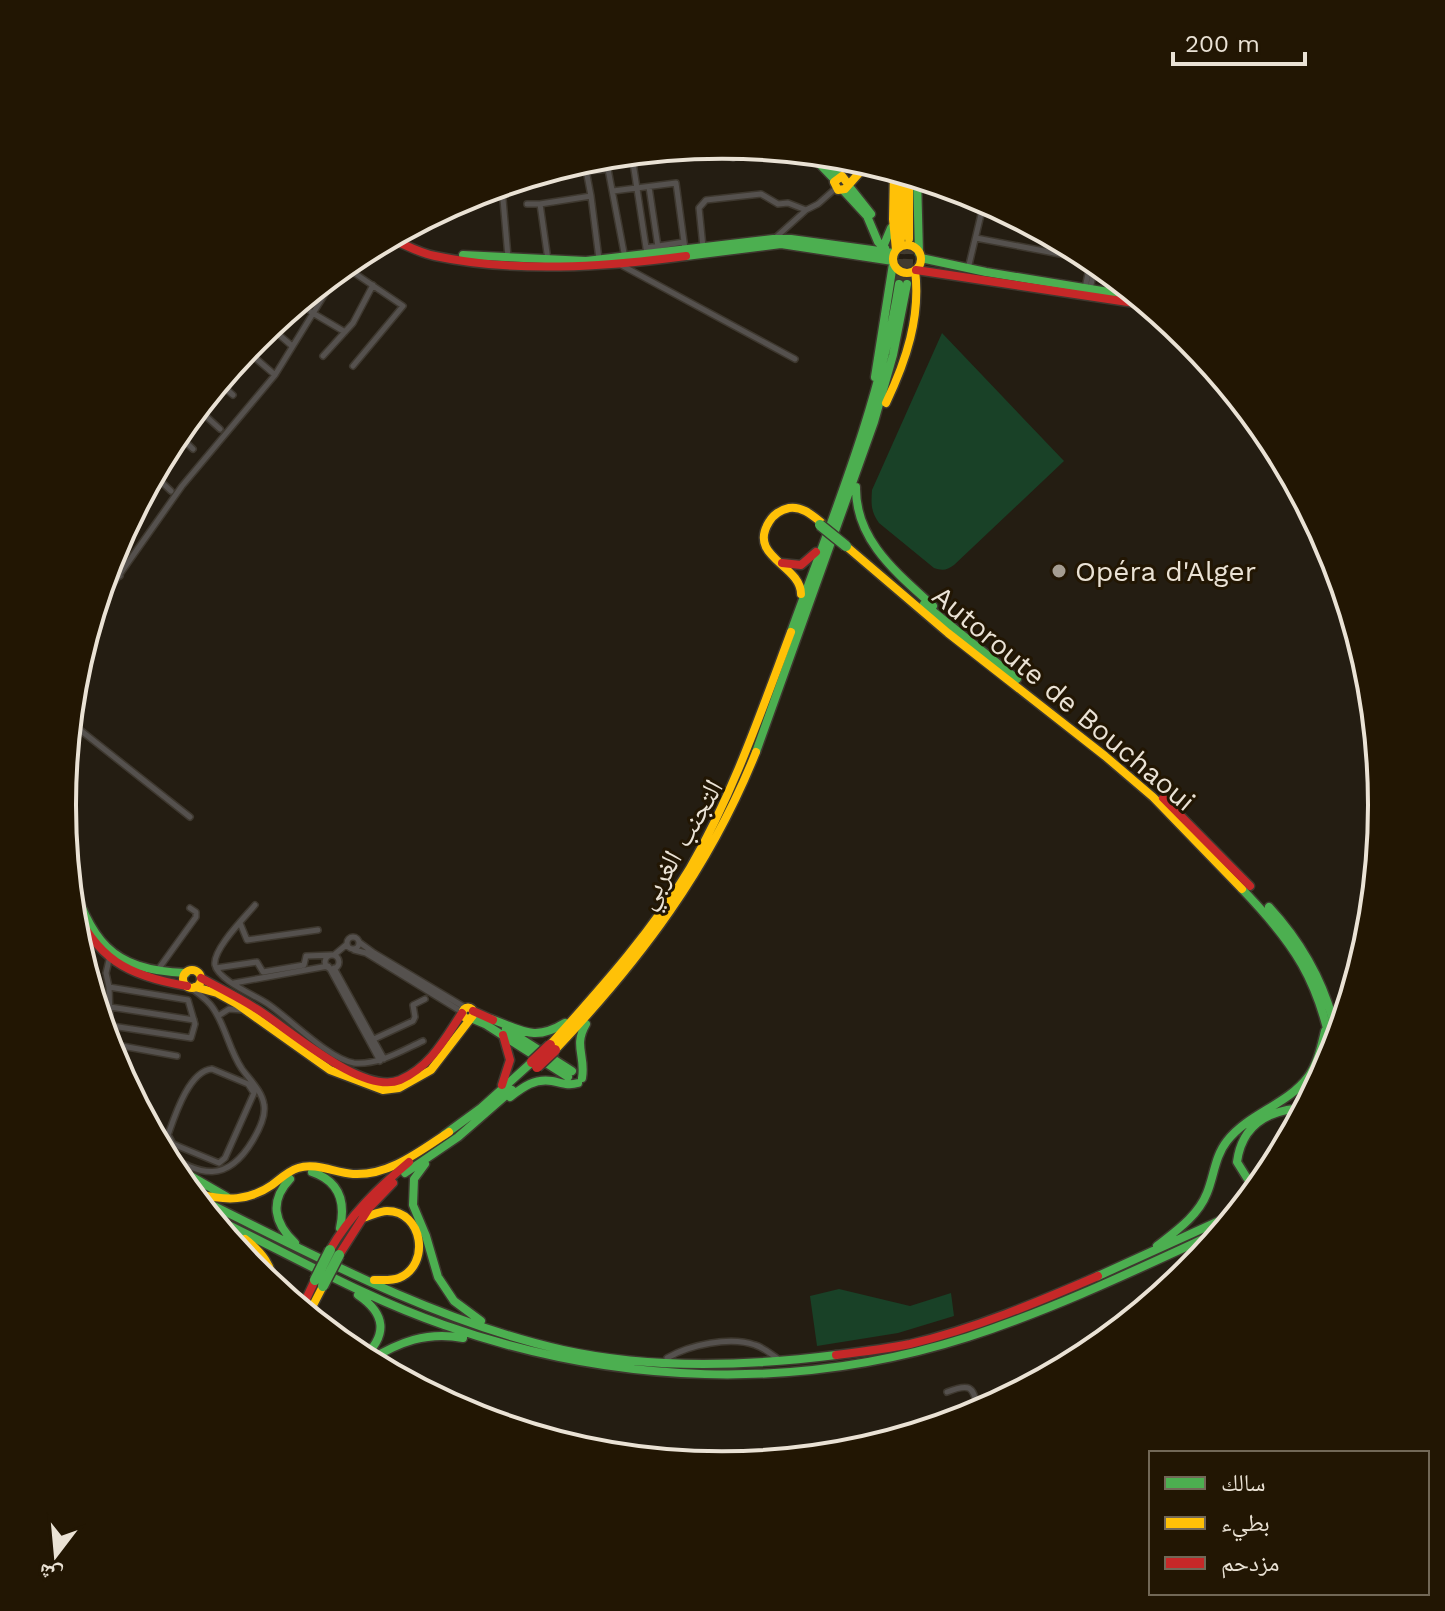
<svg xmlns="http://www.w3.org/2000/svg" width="1445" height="1611" viewBox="0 0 1445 1611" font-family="'Work Sans','Noto Naskh Arabic',sans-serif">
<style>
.green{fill:#194127}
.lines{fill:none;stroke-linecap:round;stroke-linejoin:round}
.stream{stroke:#215f76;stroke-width:2}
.highway-tunnel{stroke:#423b2f;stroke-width:10;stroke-dasharray:10 5;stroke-linecap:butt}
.street-casing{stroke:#3e382f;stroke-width:8}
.fast-casing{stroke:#3e382f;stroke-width:11}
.slow-casing{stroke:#3e382f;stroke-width:11}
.jam-casing{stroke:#3e382f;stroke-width:11}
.street{stroke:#55514e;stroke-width:5}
.fast{stroke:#4caf50;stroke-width:8}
.slow{stroke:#ffc107;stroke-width:8}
.jam{stroke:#c62828;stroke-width:8}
.fast-bridge-casing{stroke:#3e382f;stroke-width:13;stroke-linecap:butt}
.jam-bridge-casing{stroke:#3e382f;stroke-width:13;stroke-linecap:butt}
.fast-bridge{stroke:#4caf50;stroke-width:10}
.jam-bridge{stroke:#c62828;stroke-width:10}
.poi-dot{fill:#a59d91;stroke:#221603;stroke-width:3}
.labels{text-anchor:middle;stroke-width:6;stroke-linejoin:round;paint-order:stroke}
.poi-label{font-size:28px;fill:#eae2d5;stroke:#221603;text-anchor:start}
.street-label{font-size:28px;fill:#eae2d5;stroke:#221603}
.rim{fill:none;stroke:#eae2d5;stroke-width:4}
</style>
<rect width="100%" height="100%" fill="#241d12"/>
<path class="green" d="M942,333L1064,461L954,565C947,570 943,571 934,568L879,523C871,512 871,504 872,490Z
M839,1289L910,1306L951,1293L954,1316L898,1333L817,1346L810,1296Z"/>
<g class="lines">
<path class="stream" d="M923,188L938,184"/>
<path class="highway-tunnel" d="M899,284L901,239
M907,284L909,239"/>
<defs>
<path id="street" d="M711,146L718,153L733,158L750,148
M632,156L647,254
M586,170L591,196
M533,176L608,169L625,258
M649,187L658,247
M613,191L676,183L685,249
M503,199L508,257
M527,204H540
M976,238L1091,260
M774,239L805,211
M703,247L699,208L706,200L761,194L778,204L788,203L806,210L818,204L836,188
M646,248L684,242
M548,260L540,204L591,196L599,259
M621,265L795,359
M344,266L403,306L353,366
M968,269L983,206L1003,210
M1085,288L1091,259
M1090,289L1096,262
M311,312L345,332
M270,327L292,346
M246,350L275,375
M323,356L353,323L373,285
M219,383L233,395
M198,409L220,429
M177,434L193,449
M165,460L183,440
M154,475L171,491
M129,522L137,523L141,500
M113,551L125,553
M108,566L120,576
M96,608L182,486L275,375L341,268
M70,722L190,817
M255,905C245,917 212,950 215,965C219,981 255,995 268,1004C289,1018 330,1060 354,1063C379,1065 401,1051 423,1041
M240,923L247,940L318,930
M347 943a6 6 0 1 1 12 0a6 6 0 1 1-12 0Z
M359,942L374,953L466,1008
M354,950L366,953L462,1012
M334,955L346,945
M325 962a7 7 0 1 1 14 0a7 7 0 1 1-14 0Z
M109,960L106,973L109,987
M329,967L380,1061
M216,968L257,962L263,972L304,965L306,956L331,955
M334,968L384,1059
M157,971L196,917V912L190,908
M234,983L328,966
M110,1007L194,1020
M218,1016L229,1009L243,1010
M112,1026L191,1038L195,1024L188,1000L109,987L111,1044L177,1056
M374,1039L413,1021L415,1017L413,1005L425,999
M212,1069L248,1084L254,1093L225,1158L219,1163L173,1144L168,1135C175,1115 189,1071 212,1069Z
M162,1152C201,1176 227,1184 253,1140C259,1130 266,1117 264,1105C262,1091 250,1080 242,1069C229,1050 226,1027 213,1008C207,999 199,994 191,988
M229,1241L237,1250
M667,1358C689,1345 730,1336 755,1345C763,1347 771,1354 778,1359
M947,1392C975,1381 972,1390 980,1413"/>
<path id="fast" d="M810,154L835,180
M820,155L839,176
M917,177L919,253
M848,185L871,214
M843,190L867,216L878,242L885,248
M883,247L891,228
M463,255L586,261L773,239H791L894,253
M686,256L781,244L893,261
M921,258L986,272L1139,297
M875,377L893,264
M856,487C855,540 897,573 933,606
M924,604L1017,679
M791,632C832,519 880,404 899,284
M756,752L874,422L893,355L907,284
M68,871C92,940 108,970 186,973
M1242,889C1294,943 1320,981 1333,1057
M1269,907C1305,946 1328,989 1338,1041
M471,1018L485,1024L568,1077
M491,1019C522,1030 534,1042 565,1023
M506,1029L572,1071
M582,1078C586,1056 573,1046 586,1024
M510,1097C523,1087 535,1078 552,1081C562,1083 568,1086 578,1083
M444,1135L481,1108L532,1062
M168,1163L227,1197
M425,1164L414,1179L413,1205L426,1236L438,1277L454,1301L481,1321
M312,1172C339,1181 346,1201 340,1228
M405,1173L458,1137L512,1090
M290,1179C269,1201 274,1223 295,1243
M1260,1186L1247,1178L1237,1162C1242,1124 1270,1109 1306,1108
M192,1195C309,1253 434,1321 563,1350C649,1369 749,1366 836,1355
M208,1215C286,1252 362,1297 444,1325C614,1385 796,1392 968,1337C1057,1308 1140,1268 1225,1229
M1157,1246C1176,1231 1198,1216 1207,1193C1214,1176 1215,1156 1227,1141C1249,1113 1287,1105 1308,1077C1318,1063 1321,1047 1325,1031
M1098,1276L1239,1212
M358,1295C386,1314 388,1335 363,1358
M368,1361C399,1342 427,1331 463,1338"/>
<path id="slow" d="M894,170L893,219L896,250
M901,173V239
M909,175V239
M848,184L842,176L834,182L838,190L845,189L868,163
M893 259a14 14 0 1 1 28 0a14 14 0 1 1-28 0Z
M886,403C906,361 921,317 915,270
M846,546L948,633L1105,756L1153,797L1242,889
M801,594C801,565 747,557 769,522C773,515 780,510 789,508C802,506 812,515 822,523
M183 979a9 9 0 1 1 18 0a9 9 0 1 1-18 0Z
M195,987L217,993L237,1004L330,1070L383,1090L399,1088L431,1070L471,1018
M462.5 1013a5.5 5.5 0 1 1 11 0a5.5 5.5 0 1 1-11 0Z
M550,1045C600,989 651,933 690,868C733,794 761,712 791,632
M555,1050C641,959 709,869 756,752
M200,1194C226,1201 249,1201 272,1185C280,1179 288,1171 298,1168C316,1162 335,1173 353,1174C389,1176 420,1151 449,1132
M363,1218C370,1216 380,1211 387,1211C423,1211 431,1265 399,1278C392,1281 382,1280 374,1280
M245,1239C262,1252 273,1266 274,1288
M308,1315L323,1286"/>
<path id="jam" d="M389,238C404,244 419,253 435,256C516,273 604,267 686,256
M916,270L1148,305
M782,563L801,565L816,552
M1163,798L1250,886
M71,901C96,959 127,976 187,986
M201,978C219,988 238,997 255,1008C287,1027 362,1096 400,1080C431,1066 444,1040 462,1013
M473,1011L493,1020
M502,1085L510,1060L503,1035
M330,1250C350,1215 378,1188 409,1162
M339,1255L369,1208L393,1183
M301,1310L315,1280
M836,1355C861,1352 886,1349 910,1344C974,1329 1038,1302 1098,1276"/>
</defs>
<use href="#street" class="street-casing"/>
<use href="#fast" class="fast-casing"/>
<use href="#slow" class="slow-casing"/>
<use href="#jam" class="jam-casing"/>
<use href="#street" class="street"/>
<use href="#fast" class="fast"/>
<use href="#slow" class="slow"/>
<use href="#jam" class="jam"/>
<defs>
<path id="fast-bridge" d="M820,525L846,546
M315,1280L330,1250
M323,1286L339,1255"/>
<path id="jam-bridge" d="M532,1062L550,1045
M537,1067L555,1050"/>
</defs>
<use href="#fast-bridge" class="fast-bridge-casing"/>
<use href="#jam-bridge" class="jam-bridge-casing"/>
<use href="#fast-bridge" class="fast-bridge"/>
<use href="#jam-bridge" class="jam-bridge"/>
</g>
<circle class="poi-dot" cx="1059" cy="571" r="8"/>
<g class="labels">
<g class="poi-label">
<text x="1075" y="581">Opéra d'Alger</text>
</g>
<g class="street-label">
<text transform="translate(1064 698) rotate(40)" y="10">Autoroute de Bouchaoui</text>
<text transform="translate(679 844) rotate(-60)" y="10">التجنب الغربي</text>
</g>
</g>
<path d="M0 0H1445V1611H0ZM76 805a646 646 0 1 1 1292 0a646 646 0 1 1-1292 0Z" fill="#221603" fill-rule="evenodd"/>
<path class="rim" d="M76 805a646 646 0 1 1 1292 0a646 646 0 1 1-1292 0Z"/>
<rect x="1149" y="1451" width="280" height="144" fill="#221603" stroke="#726857" stroke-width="2"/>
<rect x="1165" y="1477" width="40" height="12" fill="#4caf50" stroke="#726857" stroke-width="2"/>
<text x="1221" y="1491" font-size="24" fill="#eae2d5">سالك</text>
<rect x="1165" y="1517" width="40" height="12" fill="#ffc107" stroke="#726857" stroke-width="2"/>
<text x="1221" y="1531" font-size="24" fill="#eae2d5">بطيء</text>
<rect x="1165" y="1557" width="40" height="12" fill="#c62828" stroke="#726857" stroke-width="2"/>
<text x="1221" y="1571" font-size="24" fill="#eae2d5">مزدحم</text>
<g transform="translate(56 1555) rotate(196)" stroke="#221603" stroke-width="6" paint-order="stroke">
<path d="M0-6L14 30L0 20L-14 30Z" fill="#eae2d5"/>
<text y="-12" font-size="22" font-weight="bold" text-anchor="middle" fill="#eae2d5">ش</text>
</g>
<path d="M1173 52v12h132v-12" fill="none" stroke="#eae2d5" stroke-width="4"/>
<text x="1185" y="52" font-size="24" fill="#eae2d5" stroke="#221603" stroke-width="6" paint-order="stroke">200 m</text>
</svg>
